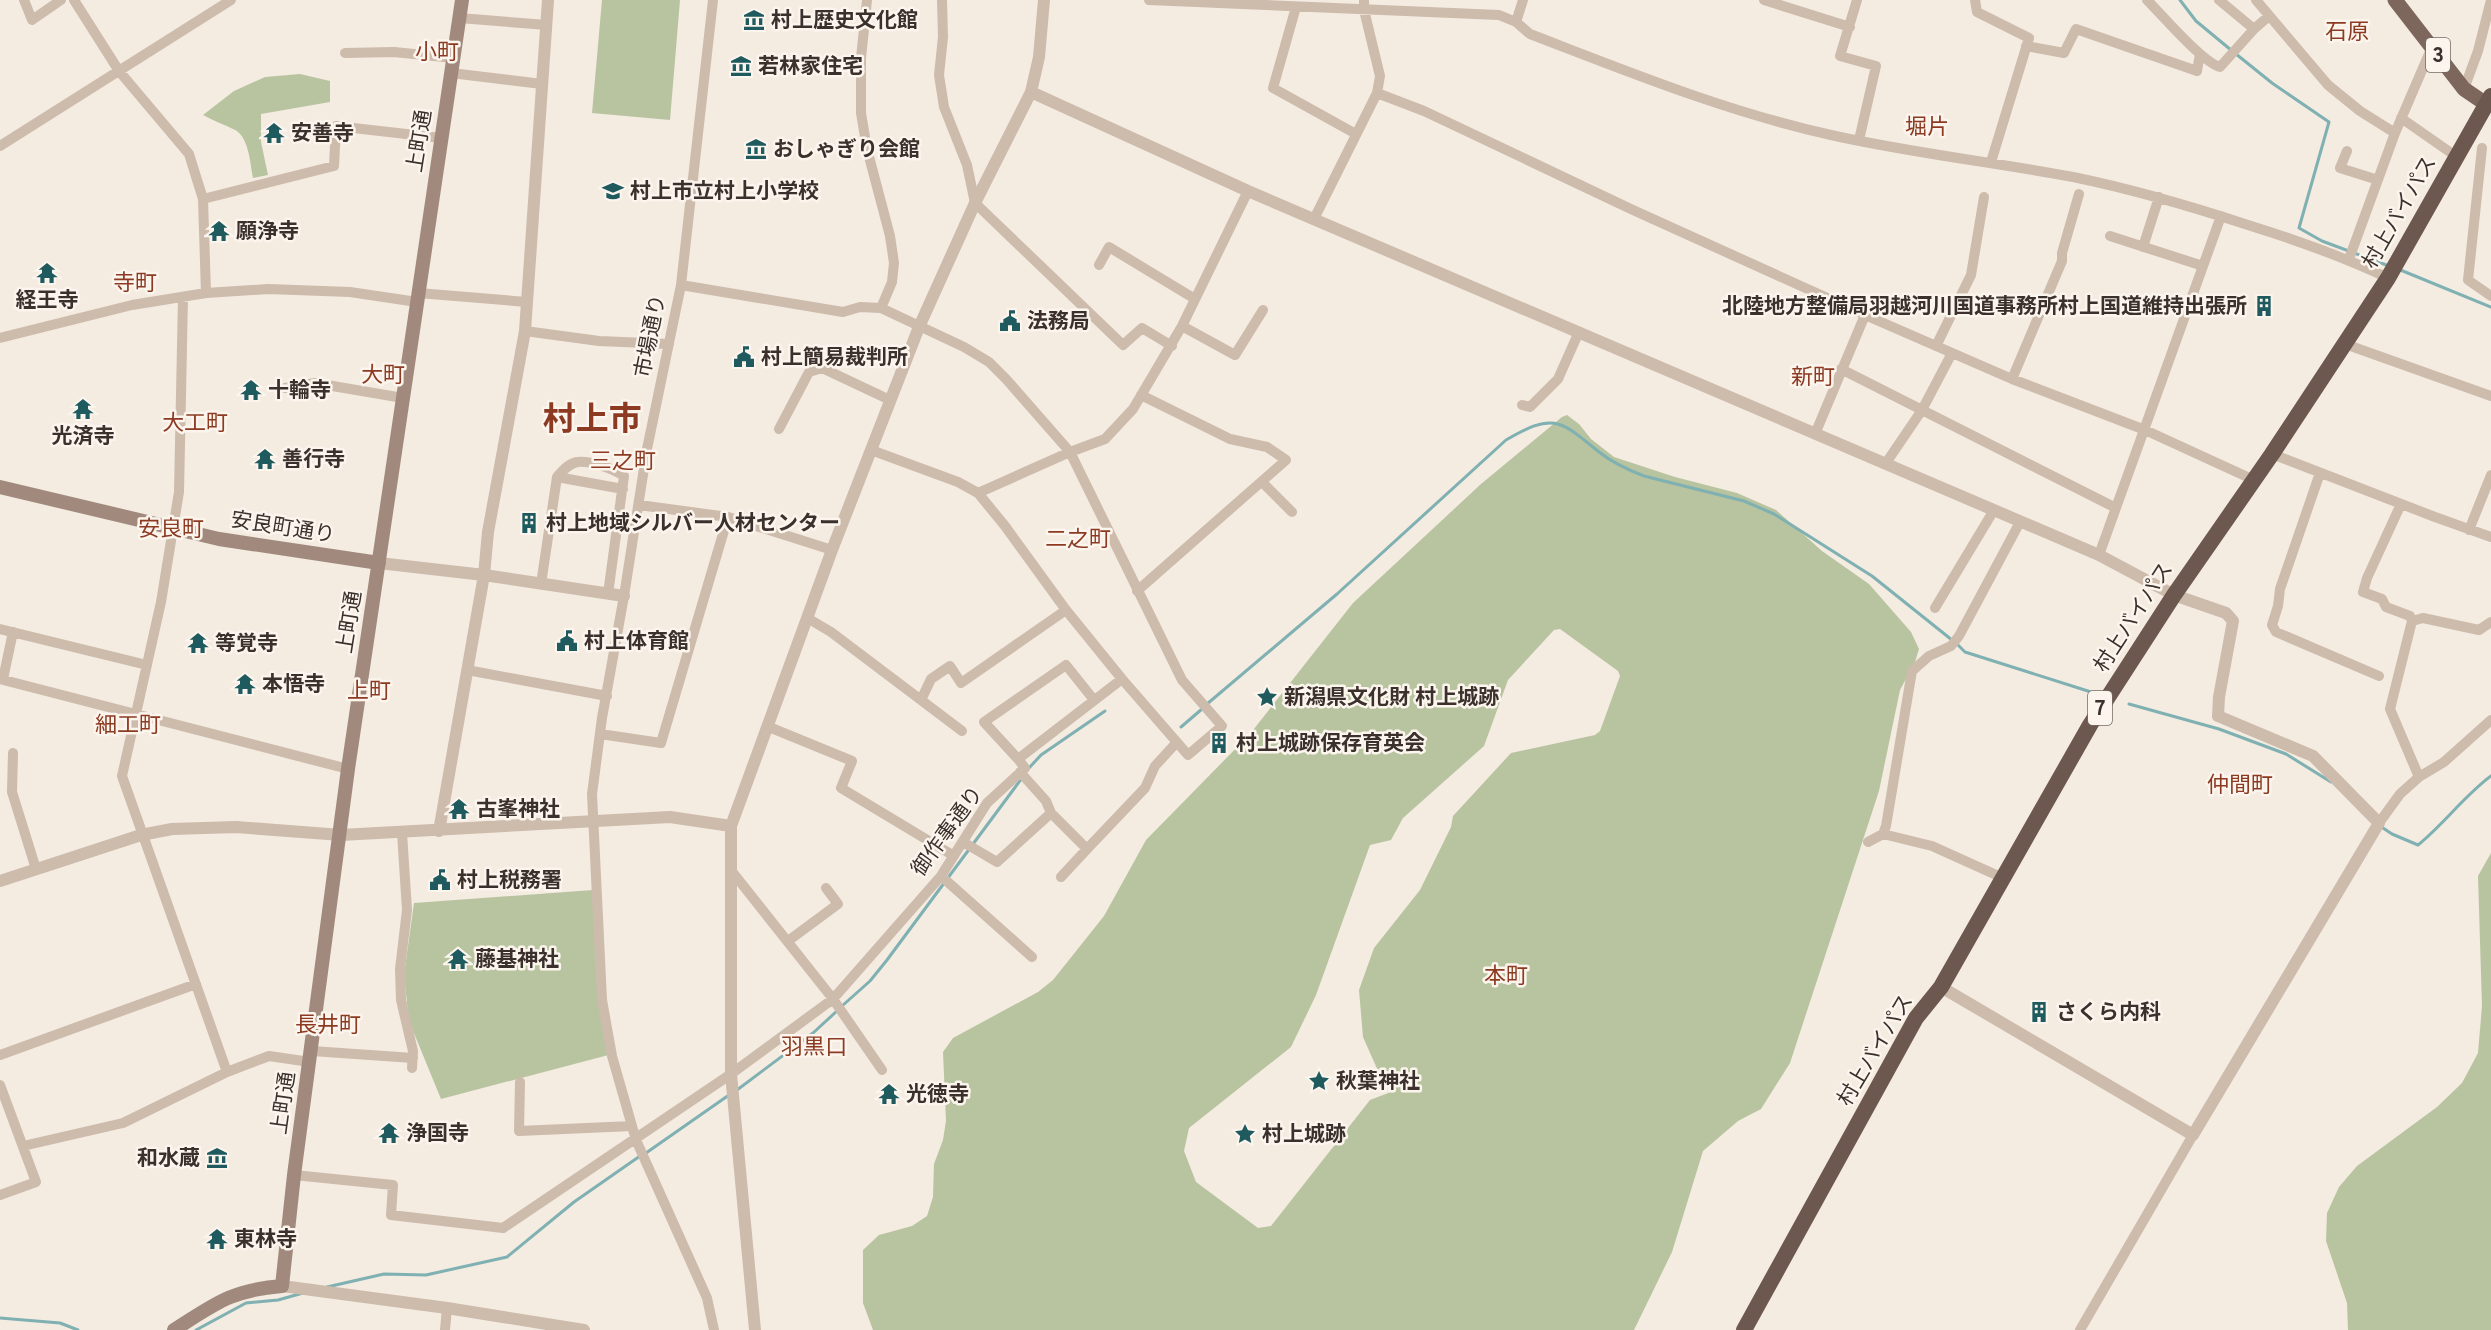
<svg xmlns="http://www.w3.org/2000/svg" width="2491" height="1330" viewBox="0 0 2491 1330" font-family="Overpass,'Noto Sans JP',sans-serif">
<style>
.green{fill:#b8c4a0;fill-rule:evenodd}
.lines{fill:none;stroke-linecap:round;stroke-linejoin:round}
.stream{stroke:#7fb0b2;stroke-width:3}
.minor{stroke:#cdbbac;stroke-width:10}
.tertiary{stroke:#cdbbac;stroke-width:12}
.secondary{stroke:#a18a7d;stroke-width:14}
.primary{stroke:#7d675c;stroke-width:15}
.trunk{stroke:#6c584f;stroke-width:16}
.labels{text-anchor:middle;stroke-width:5;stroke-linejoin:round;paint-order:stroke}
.shield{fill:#fbf5ee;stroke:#756b66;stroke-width:1.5}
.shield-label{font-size:20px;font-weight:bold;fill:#3b302b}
.poi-label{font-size:21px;font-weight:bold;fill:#3b302b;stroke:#fbf5ee;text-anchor:start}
.street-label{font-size:21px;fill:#3b302b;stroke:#fbf5ee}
.neighbourhood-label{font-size:22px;fill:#8c3b22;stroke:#fbf5ee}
.town-label{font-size:33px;font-weight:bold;fill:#8c3b22;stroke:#fbf5ee}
</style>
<rect width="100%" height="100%" fill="#f4ebe1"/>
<path class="green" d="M602,0H680L670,120L592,113Z
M300,74L330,81V102L261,114V142L268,175L253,178C250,163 249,135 233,129C223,124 214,121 203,115L234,91L265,77Z
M1567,415L1579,424L1591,439L1614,457L1675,477L1737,493L1776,510L1822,551L1869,584L1911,632L1919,649L1915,662L1900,690L1879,791L1790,1063L1761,1109L1738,1121L1703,1151L1672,1252L1634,1330H873L863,1303V1250L879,1235L912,1226L927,1216L933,1197L934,1164L943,1140L946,1121L943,1052L953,1038L1038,992L1053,980L1104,916L1146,840L1250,734L1353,603L1481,484L1562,417ZM1560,629L1618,671L1620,676L1600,731L1595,735L1511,753L1453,816L1451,827L1420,890L1374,948L1359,990L1363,1037L1379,1073L1385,1074L1391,1092L1370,1100L1271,1226L1258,1228L1196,1182L1184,1151L1189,1128L1291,1047L1316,995L1370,845L1391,840L1403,818L1484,746L1508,680L1554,630Z
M2491,853V1330H2348L2347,1303L2326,1241L2327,1213L2339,1187L2357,1166L2437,1107L2462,1083L2478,1053L2482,1006L2478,876Z
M593,890L598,975L616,1053L441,1099L409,1021L404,975L414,903Z"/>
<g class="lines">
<path class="stream" d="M2180,0L2196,21L2231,50
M2236,54L2272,83L2329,122L2299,228L2322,241L2389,266
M2398,269L2491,307
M1957,644L1965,652L2091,692
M1207,704L1337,594L1506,440C1554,412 1560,420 1599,452C1613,463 1628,470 1644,476L1744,501L1774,514L1872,576L1952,640
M2129,704L2219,729L2286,754L2331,782
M1181,727L1202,709
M1029,768L1041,755L1105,711
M2380,826L2392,834L2418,845C2444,824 2464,796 2491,776
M842,1006L870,981L887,960L1022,778
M737,1090L813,1033L838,1010
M646,1153L729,1095
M327,1287L384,1274L426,1275L507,1257L574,1202L640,1156
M0,1318L60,1323L78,1330
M196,1330L246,1303L278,1300L303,1293"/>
<path class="minor" d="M24,0L32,20L61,0
M74,0L119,71L189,154L203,199
M713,0L681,285L647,449L624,596L602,718L592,794L602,1000L612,1056L636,1140L707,1298L714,1330
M867,0L861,58V113L867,149L890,236L894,263L892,282L881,308
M942,0L943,37L939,75L944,107L967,165L975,203L1123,345L1142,328L1172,346
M1149,0L1499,15L1516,22L1530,34C1629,72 1727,112 1831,135C1911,153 1993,162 2073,177C2132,189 2190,206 2248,225C2296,240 2342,256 2388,278
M1764,0L1850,27
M1857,0L1840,56L1876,66L1859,140
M1975,0L1977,12L2029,38L1991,162
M2147,0C2162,15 2203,63 2220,67L2254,29L2269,16
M2219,0L2254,29
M2256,0L2328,85L2360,111L2395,133
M1296,7L1273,88L1356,134
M459,18L547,25
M1516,22L1523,0
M2026,46L2064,53L2076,29L2197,71L2200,54
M345,53L394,52L454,58
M451,73L542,84
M2464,89L2478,51L2491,0
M1377,93L1424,111L1633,210L1865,315L2012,379L2145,430L2254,480
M2401,118L2457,157
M0,146L231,0
M2482,148L2468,280L2491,296
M2347,151L2340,168L2378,180
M1314,219L1377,93L1380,76L1364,10V0
M2110,236L2203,266
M2143,247L2159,197
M2349,259L2395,133L2432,47
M1099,265L1109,247L1195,299
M681,285L843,312L860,307L881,308L964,347L989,362L1006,379L1070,452L1182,680L1222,726L1188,755L1122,679L1066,610L1005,526L978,493L958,482L871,450
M206,293L203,199L334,166L336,126L441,138
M418,293L527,302
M183,297L179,492L161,602L122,776L227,1072
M1182,326L1235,355L1263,310
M525,331L599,341L669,344
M0,338L132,305L206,293L268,289L350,292L417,302
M2345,344L2491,396
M1936,346L1971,275L1984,197
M1841,369L2116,508
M2012,379L2062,261V253L2079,194
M285,388L315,383L403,398
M1522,405L1530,407L1558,379L1578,334
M779,429L809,372L822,368L890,400
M1815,434L1865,315
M2272,454L2435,517L2491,537
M1886,463L1922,410L1952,353
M2320,473L2280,589L2278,606L2272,625L2276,632L2379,676
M557,477L623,489
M1262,482L1292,512
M978,493L1070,452L1105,439L1133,409L1182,326L1248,191
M2401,504L2367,578L2363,592L2382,599L2386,607L2410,616L2412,621
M639,505L728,517L832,550
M2469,530L2491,475
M2099,555L2221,216
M541,584L557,477C562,471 568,464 577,462C590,460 614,469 624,476L608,594
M1137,591L1286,460L1267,447L1230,439L1141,395
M1935,608L1994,510
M809,619L831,632L962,731
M0,629L147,665
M467,670L607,696
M0,679L348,769
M3,679L13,632
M921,700L931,679L950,666L961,683L1066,610
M769,727L852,761L841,788L954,856
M600,734L661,743L728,517
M13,753L12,792L36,869
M1018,759L984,722L1066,665L1094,700
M1020,772L1046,801L1051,813
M2419,777L2390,709L2412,621L2423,618L2479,630L2491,622
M2379,823L2400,794L2419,777L2444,762L2491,720
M402,833L407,910L400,969L401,1000L413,1051L412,1068
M1883,834L1932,846L2003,878
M963,842L997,862L1051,813L1087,849L1145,788L1155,766L1176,743
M1868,842L1883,834L1886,826L1912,671L1929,656L1951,646L1959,636L2020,522
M730,869L833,999L882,1070
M941,876L1032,957
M1061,877L1087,849
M788,941L838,904L826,888
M312,1051L413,1058
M0,1055L196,984
M520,1082L519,1131L632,1126
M0,1085L36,1182L0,1195
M23,1146L123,1123L227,1072L269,1056L310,1062
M294,1175L393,1185L391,1215L503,1228L731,1074L833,999L941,876L987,803L1025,768L1018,759L1122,679
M445,1330L447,1308
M2080,1330L2193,1135"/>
<path class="tertiary" d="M1031,92L1248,191L2099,555L2174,595L2226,613L2233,621L2219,697L2218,716L2313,756L2379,823L2193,1135L1941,987
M379,563L484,575L624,596
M439,831L484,575L488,532L525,331L548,0
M0,881L141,835L172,829L236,827L341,835L670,817L731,826
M282,1286L447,1308L584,1330
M755,1330L731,1074V826L832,550L919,327L975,203L1031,92L1039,57L1044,0"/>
<path class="secondary" d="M0,487L219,539L379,563
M174,1330C215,1304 231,1290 282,1286L294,1175L348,769L462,0"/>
<path class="primary" d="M2395,0L2464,89L2486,104"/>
<path class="trunk" d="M1744,1330L1916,1018L1941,987L2090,725L2174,595L2272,454L2388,278L2491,96"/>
</g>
<defs>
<symbol id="museum-bare" viewBox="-9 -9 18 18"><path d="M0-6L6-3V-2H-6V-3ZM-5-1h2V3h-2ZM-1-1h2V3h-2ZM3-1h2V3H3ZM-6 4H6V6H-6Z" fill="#1f5a5e" stroke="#fbf5ee" stroke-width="2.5" paint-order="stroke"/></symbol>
<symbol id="temple-bare" viewBox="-9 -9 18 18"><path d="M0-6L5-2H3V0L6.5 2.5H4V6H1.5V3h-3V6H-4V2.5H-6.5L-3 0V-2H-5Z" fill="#1f5a5e" stroke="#fbf5ee" stroke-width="2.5" paint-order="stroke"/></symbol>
<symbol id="school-bare" viewBox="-9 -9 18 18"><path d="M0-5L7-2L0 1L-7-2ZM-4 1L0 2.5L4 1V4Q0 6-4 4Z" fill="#1f5a5e" stroke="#fbf5ee" stroke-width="2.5" paint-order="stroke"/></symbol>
<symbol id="building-bare" viewBox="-9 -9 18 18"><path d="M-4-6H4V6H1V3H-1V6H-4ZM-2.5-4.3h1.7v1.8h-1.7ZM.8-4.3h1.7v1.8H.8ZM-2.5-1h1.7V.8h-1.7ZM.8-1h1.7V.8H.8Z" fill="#1f5a5e" stroke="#fbf5ee" stroke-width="2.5" paint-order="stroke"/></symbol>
<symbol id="civic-bare" viewBox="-9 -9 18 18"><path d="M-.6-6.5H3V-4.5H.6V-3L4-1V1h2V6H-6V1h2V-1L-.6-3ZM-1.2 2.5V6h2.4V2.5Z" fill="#1f5a5e" stroke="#fbf5ee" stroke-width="2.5" paint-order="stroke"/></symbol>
<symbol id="sight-bare" viewBox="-9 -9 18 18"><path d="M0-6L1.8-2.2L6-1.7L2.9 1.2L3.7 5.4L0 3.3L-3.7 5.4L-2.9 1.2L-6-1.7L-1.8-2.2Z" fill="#1f5a5e" stroke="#fbf5ee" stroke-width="2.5" paint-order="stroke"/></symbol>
</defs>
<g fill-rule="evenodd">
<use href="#museum-bare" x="739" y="5" width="30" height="30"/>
<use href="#museum-bare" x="726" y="51" width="30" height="30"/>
<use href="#temple-bare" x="259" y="118" width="30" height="30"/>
<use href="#museum-bare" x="741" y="134" width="30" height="30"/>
<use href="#school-bare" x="598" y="176" width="30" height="30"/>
<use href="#temple-bare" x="204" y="216" width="30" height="30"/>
<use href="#temple-bare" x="32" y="258" width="30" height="30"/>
<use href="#building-bare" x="2249" y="291" width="30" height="30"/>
<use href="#civic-bare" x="995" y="306" width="30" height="30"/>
<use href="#civic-bare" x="729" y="342" width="30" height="30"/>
<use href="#temple-bare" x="236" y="375" width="30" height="30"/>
<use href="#temple-bare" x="68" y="394" width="30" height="30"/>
<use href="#temple-bare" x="250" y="444" width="30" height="30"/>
<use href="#building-bare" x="514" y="508" width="30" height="30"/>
<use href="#civic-bare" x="552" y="626" width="30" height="30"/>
<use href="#temple-bare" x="183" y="628" width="30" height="30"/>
<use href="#temple-bare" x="230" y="669" width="30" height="30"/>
<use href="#sight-bare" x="1252" y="682" width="30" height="30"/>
<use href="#building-bare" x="1204" y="728" width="30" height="30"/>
<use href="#temple-bare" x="444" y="794" width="30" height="30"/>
<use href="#civic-bare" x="425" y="865" width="30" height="30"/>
<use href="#temple-bare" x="443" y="944" width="30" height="30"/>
<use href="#building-bare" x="2024" y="997" width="30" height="30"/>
<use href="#sight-bare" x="1304" y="1066" width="30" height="30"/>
<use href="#temple-bare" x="874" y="1079" width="30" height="30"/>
<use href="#temple-bare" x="374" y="1118" width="30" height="30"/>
<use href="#sight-bare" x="1230" y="1119" width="30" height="30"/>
<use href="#museum-bare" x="202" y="1143" width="30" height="30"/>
<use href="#temple-bare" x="202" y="1224" width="30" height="30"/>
</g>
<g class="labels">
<g class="shield">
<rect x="2426" y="38" width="24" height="34" rx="4.5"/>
<rect x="2088" y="691" width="24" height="34" rx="4.5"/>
</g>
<g class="shield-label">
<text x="2438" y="62">3</text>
<text x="2100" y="715">7</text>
</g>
<g class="poi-label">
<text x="771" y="27">村上歴史文化館</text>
<text x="758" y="73">若林家住宅</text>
<text x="291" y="140">安善寺</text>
<text x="773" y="156">おしゃぎり会館</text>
<text x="630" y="198">村上市立村上小学校</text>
<text x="236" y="238">願浄寺</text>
<text x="47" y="307" text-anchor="middle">経王寺</text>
<text x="2247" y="313" text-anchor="end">北陸地方整備局羽越河川国道事務所村上国道維持出張所</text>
<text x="1027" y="328">法務局</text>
<text x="761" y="364">村上簡易裁判所</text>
<text x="268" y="397">十輪寺</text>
<text x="83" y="443" text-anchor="middle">光済寺</text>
<text x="282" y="466">善行寺</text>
<text x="546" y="530">村上地域シルバー人材センター</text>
<text x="584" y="648">村上体育館</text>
<text x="215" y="650">等覚寺</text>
<text x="262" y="691">本悟寺</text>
<text x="1284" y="704">新潟県文化財 村上城跡</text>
<text x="1236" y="750">村上城跡保存育英会</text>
<text x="476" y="816">古峯神社</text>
<text x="457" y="887">村上税務署</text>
<text x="475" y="966">藤基神社</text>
<text x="2056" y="1019">さくら内科</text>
<text x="1336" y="1088">秋葉神社</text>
<text x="906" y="1101">光徳寺</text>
<text x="406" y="1140">浄国寺</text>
<text x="1262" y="1141">村上城跡</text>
<text x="200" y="1165" text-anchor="end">和水蔵</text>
<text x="234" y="1246">東林寺</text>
</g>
<g class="street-label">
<text transform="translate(419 141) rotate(-81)" y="7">上町通</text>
<text transform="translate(2399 212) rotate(-60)" y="7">村上バイパス</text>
<text transform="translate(650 336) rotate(-79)" y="7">市場通り</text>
<text transform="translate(283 527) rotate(9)" y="7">安良町通り</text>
<text transform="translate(2133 617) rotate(-57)" y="7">村上バイパス</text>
<text transform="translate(349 622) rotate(-81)" y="7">上町通</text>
<text transform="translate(947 831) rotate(-54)" y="7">御作事通り</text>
<text transform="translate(1875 1050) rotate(-59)" y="7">村上バイパス</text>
<text transform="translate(283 1103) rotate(-82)" y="7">上町通</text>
</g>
<g class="neighbourhood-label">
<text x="2347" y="39">石原</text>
<text x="437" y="59">小町</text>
<text x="1927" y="134">堀片</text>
<text x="135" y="290">寺町</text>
<text x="383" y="382">大町</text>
<text x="1813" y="384">新町</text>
<text x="195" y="430">大工町</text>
<text x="623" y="468">三之町</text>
<text x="171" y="536">安良町</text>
<text x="1078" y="546">二之町</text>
<text x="369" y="698">上町</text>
<text x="128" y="732">細工町</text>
<text x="2240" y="792">仲間町</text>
<text x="1506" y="983">本町</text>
<text x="328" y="1032">長井町</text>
<text x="814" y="1054">羽黒口</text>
</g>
<g class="town-label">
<text x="592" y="430">村上市</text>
</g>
</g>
</svg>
